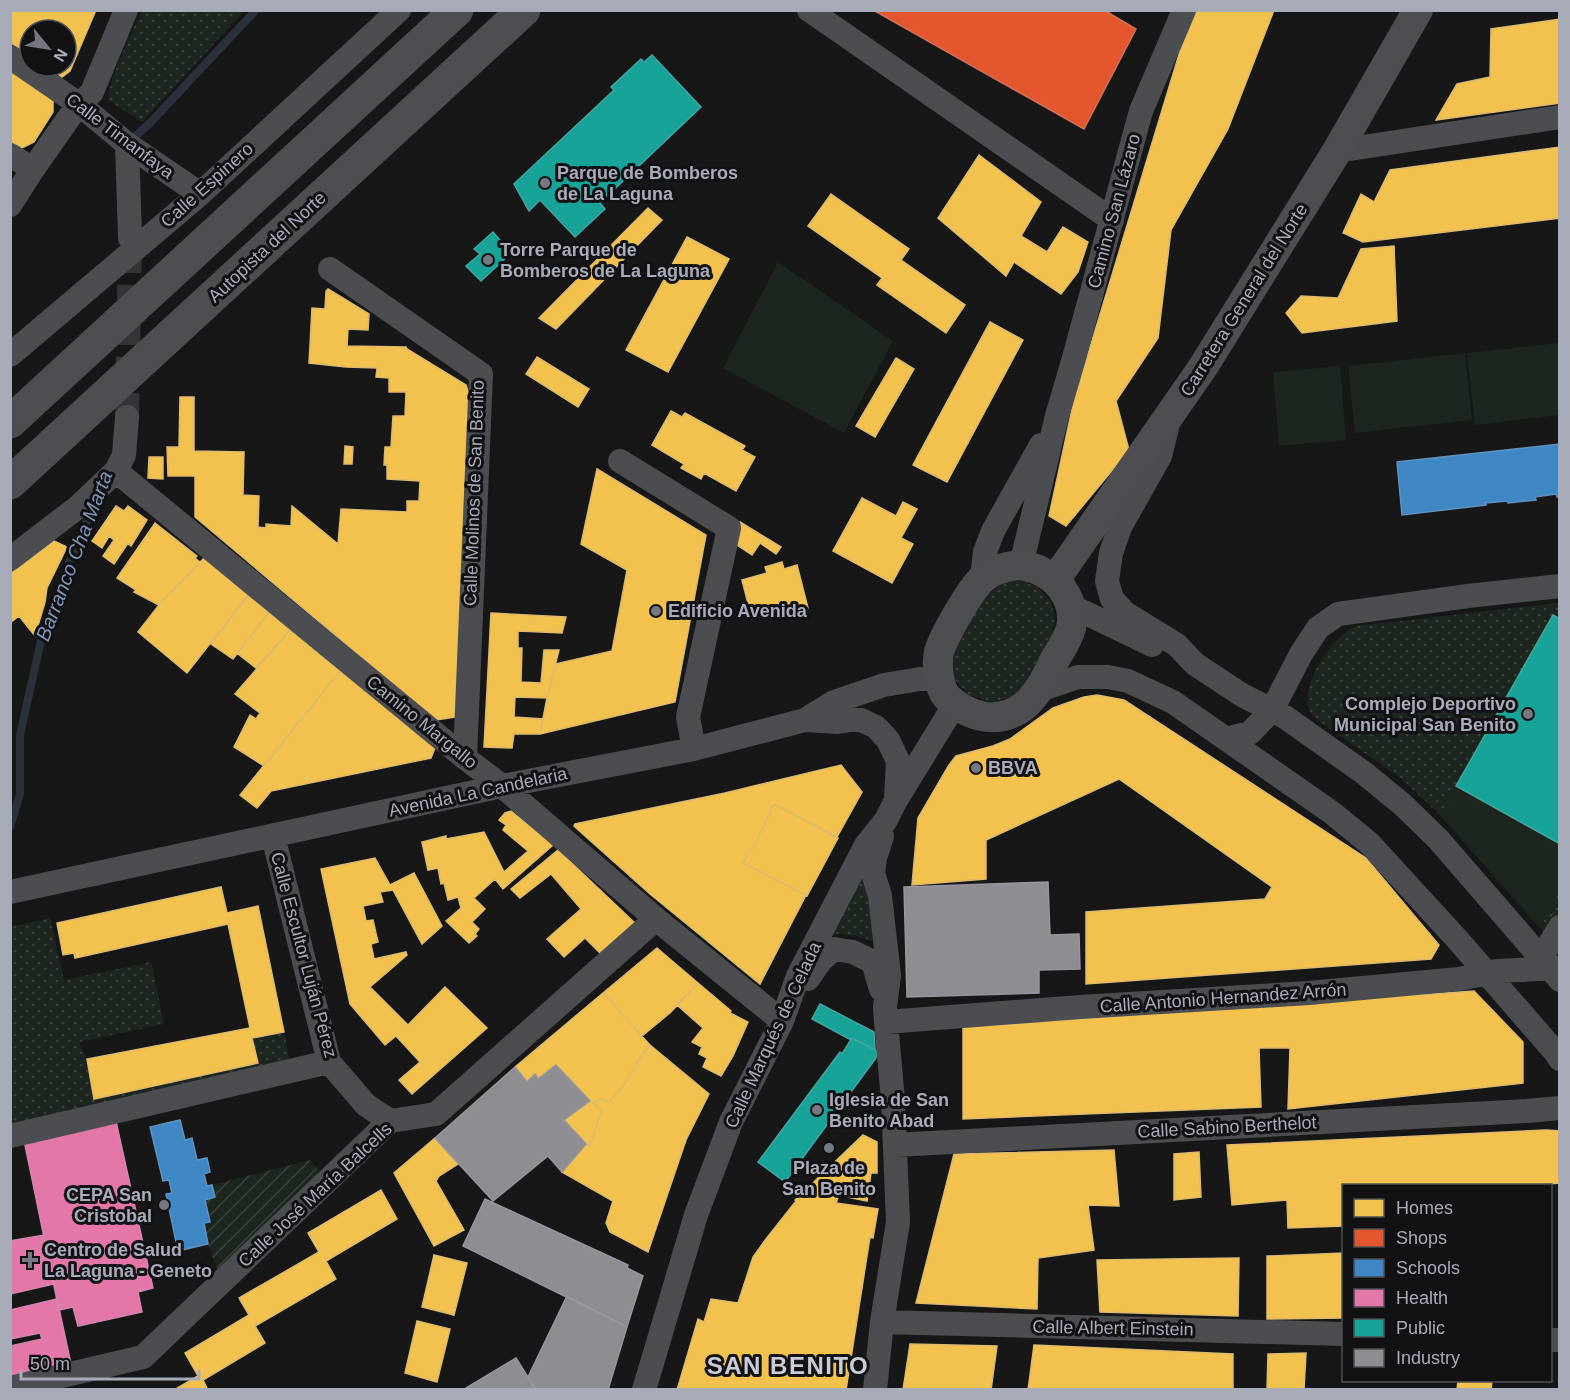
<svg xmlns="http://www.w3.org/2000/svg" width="1570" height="1400" viewBox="0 0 1570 1400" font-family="Arial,sans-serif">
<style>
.grass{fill:url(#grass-dots)}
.garden{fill:url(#garden-furrows)}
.pitch{fill:#1d251f}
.homes{fill:#f2c14e;stroke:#dcbb6e;stroke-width:1.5}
.shops{fill:#e4572e;stroke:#d27058;stroke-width:1.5}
.schools{fill:#3f88c5;stroke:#5e93c1;stroke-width:1.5}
.health{fill:#e377a8;stroke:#d187ad;stroke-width:1.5}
.public{fill:#17a398;stroke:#42a6a2;stroke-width:1.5}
.industry{fill:#8d8d92;stroke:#95969e;stroke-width:1.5}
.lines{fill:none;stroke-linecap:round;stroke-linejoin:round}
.stream{stroke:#2a313a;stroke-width:8}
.minor-tunnel{stroke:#343538;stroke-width:24;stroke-dasharray:24 12;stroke-linecap:butt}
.minor{stroke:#4b4d51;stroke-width:24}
.major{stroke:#4e4e52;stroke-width:30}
.highway{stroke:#4e4e52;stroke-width:33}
.poi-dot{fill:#757881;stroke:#121114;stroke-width:2}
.labels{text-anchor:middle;stroke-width:6;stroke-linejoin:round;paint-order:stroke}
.street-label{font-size:18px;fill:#a8acb9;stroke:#121114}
.poi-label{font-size:18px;font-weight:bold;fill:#a8acb9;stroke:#121114;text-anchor:start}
.water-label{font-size:20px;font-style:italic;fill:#7e96b5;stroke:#121114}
.district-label{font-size:24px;font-weight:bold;letter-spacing:1.5px;fill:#c9cbd5;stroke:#121114}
</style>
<defs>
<pattern id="grass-dots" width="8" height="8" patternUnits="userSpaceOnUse" patternTransform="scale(1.5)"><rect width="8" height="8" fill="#1d251f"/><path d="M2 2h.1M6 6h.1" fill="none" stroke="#3b423d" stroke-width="1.8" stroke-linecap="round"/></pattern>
<pattern id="garden-furrows" width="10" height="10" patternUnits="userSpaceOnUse" patternTransform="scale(1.5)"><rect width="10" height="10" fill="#1d251f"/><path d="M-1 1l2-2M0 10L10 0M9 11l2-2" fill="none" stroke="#3b423d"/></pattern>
</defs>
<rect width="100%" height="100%" fill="#171718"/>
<path class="grass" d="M142,11H244L142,122L109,101C105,85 134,28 142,11Z
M1010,581H1022L1037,587L1050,600L1055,616L1052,635L1022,688L1011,697L992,702L969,695L956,681L951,661L958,642L984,594L993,586Z
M1559,603V948L1556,946L1440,815L1403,780L1316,719C1314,716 1312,714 1310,712C1300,693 1321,657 1333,644C1340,636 1347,631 1355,626Z
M865,870L874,941C858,937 847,932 830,935Z
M50,918L64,980L151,962L164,1024L79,1042L87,1059L94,1098L257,1062L252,1038L284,1032L290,1064L11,1129L10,927Z"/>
<path class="garden" d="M310,1160L322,1174L219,1274L208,1244L204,1223L210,1221L205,1200L215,1197L212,1185Z"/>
<path class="pitch" d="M778,262L893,341L844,433L723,368Z
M1559,343V415L1475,425L1467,353Z
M1465,353L1472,420L1355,433L1348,366Z
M1340,366L1346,440L1279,446L1273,372Z
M1553,615L1559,619V893L1540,928L1440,815Z"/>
<path class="homes" d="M10,10H96L70,71L62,77L46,66H66V30H30V55L10,42Z
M1197,10H1274L1228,129L1171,230L1158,338L1116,401L1129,450L1066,526L1049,516L1074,400L1180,51Z
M1560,19V103L1436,120L1457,84L1490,77L1491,29Z
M10,71L53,99V112L34,142L22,148L10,141Z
M1560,147V218L1363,242L1343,233L1361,194L1374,202L1390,170Z
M979,155L1041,202L1021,236L1047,252L1063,227L1088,242L1078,272L1061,294L1014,262L1006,276L938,218Z
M831,194L909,249L901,260L965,305L946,333L877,285L882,278L808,226Z
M648,208L662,220L556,329L539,318Z
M687,237L729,259L668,372L626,350Z
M1394,246L1397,321L1302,333L1286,313L1301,296L1338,298L1361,249Z
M328,289L369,314L368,330L348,329L347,346L406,347L407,349L466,385L469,394L455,717L436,720L195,517V476H168L167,447H179L180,397H194V451L244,452L243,495L259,496L258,527L266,528V524L291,526L292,506L338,544L341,509L407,512V501H419L420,481L387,479V465H384L385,447H391L393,416H405L406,392H389V378L376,377L377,368L346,367L309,363L312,308L325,309L326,291Z
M990,322L1023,340L947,482L913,465Z
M537,357L589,389L578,407L526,374Z
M896,358L914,369L875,437L856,426Z
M671,411L682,417L685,413L745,446L742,450L755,457L736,491L704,473L701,479L681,468L684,464L652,445Z
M345,446L353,447L352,464H344Z
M149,457H163V479L148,478Z
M597,469L706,535L675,702L540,734L547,698L556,664L612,651L627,570L581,544Z
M862,498L896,516L903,502L917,509L901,538L913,544L892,583L833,551Z
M116,506L124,511L128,506L147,520L131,546L128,543L114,564L103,556L114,540L109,536L102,548L92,541Z
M740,522L781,547L776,554L760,543L752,555L734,543Z
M155,523L197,556L195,558L200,562L159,605L134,592L136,590L117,578Z
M54,541L67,547L47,588L45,602L35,636L19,616L10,623V574Z
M204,558L248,595L187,673L138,632L159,605Z
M782,562L784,569L797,565L808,608L776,616L775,613L752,619L742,580L767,573L765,567Z
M248,595L269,612L233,659L211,644Z
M269,612L290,630L256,668L237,653Z
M491,613L566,617L562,633L518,631V648H522L521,682L541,683L544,650H559L547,698L515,697L514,717L543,719L540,734H514L512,748L484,747Z
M290,630L340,671L264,766L234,747L250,715L256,719L260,713L235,694Z
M340,671L435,748L431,758L271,791L257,808L240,795Z
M1097,695L1124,700L1366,858L1439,945L1431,959L1086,984V912L1265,899L1272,887L1119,779L986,840V879L912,885L918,818L949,765L956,756L993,746L1010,739L1053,708L1084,697Z
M841,765L862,792L837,837L774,804L756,842L743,863L806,895L760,984L650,894L574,826L575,824L725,793Z
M774,804L838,838L807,896L743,863L756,842Z
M511,811L553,845L503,889L495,879L474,898L485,909L472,922L479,929L475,934L477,936L469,943L446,921L461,908L458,897L448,900L444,883L441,884L438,868L428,870L422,842L446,836V839L484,832L504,872L528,851L503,830L506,825L499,820L505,813Z
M558,850L638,926L604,957L585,938L564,957L547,939L581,909L551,874L520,898L511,889Z
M375,858L390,885L414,873L442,926L422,944L393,890L380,892L383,902L363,906L366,921L373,920L378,942L371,944L374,959L406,952L407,955L370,987L408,1025L445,987L487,1028L412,1094L399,1080L420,1062L396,1036L385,1045L350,1004L321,869Z
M221,887L227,913L258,906L284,1032L252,1038L258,1063L94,1099L87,1059L250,1028L228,924L75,958L74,953L63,955L57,923Z
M657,948L698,983L671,1012L642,1036L603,993Z
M698,983L731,1011L730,1013L748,1022L733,1056L721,1076L703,1067L707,1058L699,1054L702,1047L692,1042L703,1028L677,1005Z
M1474,991L1523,1042V1083L1288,1109L1290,1048H1259L1261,1107L963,1119V1027Z
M603,993L650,1045L644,1054L643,1053L624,1085L609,1102L599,1099L593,1103L602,1111L589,1146L564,1120L590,1101L556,1065L538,1079L535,1074L527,1082L515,1067Z
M650,1045L709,1094L686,1140L648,1252L610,1232L606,1223L613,1201L562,1172L586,1144L589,1146L602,1111L593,1103L599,1099L609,1102L624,1085L643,1053L644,1054Z
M1546,1130L1560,1131V1183L1521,1186H1344V1226L1288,1228L1287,1200L1232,1205L1227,1145Z
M863,1135L877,1142V1173H871L867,1201L847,1197L850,1187L843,1184L836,1203L878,1209L873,1238L870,1237L846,1390H677L698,1319L704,1322L711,1299L738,1303L753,1257L766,1239L796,1201L795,1200Z
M435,1138L458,1164L439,1176L436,1181L464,1230L434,1246L394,1173Z
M1114,1150L1119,1206L1088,1205L1094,1250L1038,1258L1037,1309L916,1303L954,1154Z
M1199,1152L1201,1197L1174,1200V1154Z
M381,1190L397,1219L326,1261L336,1279L255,1326L265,1343L203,1380L208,1390H174L198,1376L185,1353L249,1315L239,1298L319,1252L308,1233Z
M1344,1253V1318L1267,1319V1256Z
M434,1255L467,1263L454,1315L422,1307Z
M1239,1258L1238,1316L1100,1312L1097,1260Z
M417,1321L450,1329L437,1382L405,1373Z
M910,1344L997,1346L991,1390H903Z
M1034,1345L1233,1354V1390H1028Z
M1306,1353L1304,1390H1267L1268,1354Z
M1458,1380H1492L1491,1390H1457Z"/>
<path class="shops" d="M873,10H1104L1136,29L1084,129Z"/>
<path class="schools" d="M1560,444V497H1557L1556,494L1535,497L1536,500L1508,503L1507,501L1486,503V505L1402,515L1397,462Z
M180,1120L185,1140L192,1138L197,1160L207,1158L210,1172L204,1174L207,1186L212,1185L215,1197L205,1200L210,1222L204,1223L208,1244L178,1251L166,1194L172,1193L169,1180L163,1181L150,1127Z"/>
<path class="health" d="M115,1117L153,1288L138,1292L142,1312L78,1326L73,1307L59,1310L24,1140Z
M44,1235L54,1284L10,1294V1241Z
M57,1299L71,1364L10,1377V1346L42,1339L40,1333L10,1339V1310Z"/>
<path class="public" d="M652,55L701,107L600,203L605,209L575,237L540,200L529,211L514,184L614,90L611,87L641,59L644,62Z
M493,232L511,253L481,281L466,266L480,254L474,249Z
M1553,615L1560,619V844L1456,786Z
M820,1004L874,1032L875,1050L852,1038L851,1040L812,1019Z
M852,1038L877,1051L876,1058L785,1182L758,1162L840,1052L842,1054Z"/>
<path class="industry" d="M1048,882L1050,935L1079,934L1080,969L1039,970V993L907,997L904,887Z
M556,1065L590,1101L564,1120L586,1144L562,1172L548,1156L493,1201L435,1138L515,1067L527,1082L535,1074L538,1079Z
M485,1199L628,1265L627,1268L643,1276L627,1327L463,1246Z
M567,1296L627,1327L608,1390H536L528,1377Z
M516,1358L536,1390H465L466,1388Z"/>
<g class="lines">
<path class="stream" d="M130,141L150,123L256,10
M10,827L20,794V735L42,636L71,558L95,503"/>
<path class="minor-tunnel" d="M127,417L130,238"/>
<path class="minor" d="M809,10L1112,220
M10,57L80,105L127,144L200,194
M127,144L130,238
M1337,151L1560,117
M10,155L33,169
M10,205L33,169L73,112L92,92L126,10
M330,269L481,374L465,758
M10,355L200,194L399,10
M1168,424L1160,456L1120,527L1111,553L1107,581L1112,599L1125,613L1177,645L1195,664L1242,695L1285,717L1364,773L1403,805L1438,839L1560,980
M620,461L729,528L688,717L694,749
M116,471L465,758L502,786L656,919L782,1021
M10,559L78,507L116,471L124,455L127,417
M1021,565L1057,416L1074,358L1141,111L1184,10
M982,578L985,552L993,531L1041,445
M1072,607L1090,615L1152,645
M1037,691L1078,677H1108L1128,681L1173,702L1331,812L1369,843L1457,939L1556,1053L1560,1059
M805,720L838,722L850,720H861L876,727L888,740L898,761L896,798
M1226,739L1250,733L1272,710L1301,654L1318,628L1338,614L1468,596L1560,586
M273,836L329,1062L366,1105L390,1121
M10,892L502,786L694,749L805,720L834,702L884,685L920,679H939
M1541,958L1560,927
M808,979L821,960L834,949L853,952L873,962L881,989
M886,1022L1080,1007L1309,993L1459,979L1497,971L1560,968
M10,1136L329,1062
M895,1145L1527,1111L1560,1108
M882,1322L1344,1334
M1550,1340H1560
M10,1388L143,1357L390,1121L436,1114L656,919
M644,1390L696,1215L731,1122L782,1021L798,976L866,845L886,820L896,800L955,704
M875,1390L882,1322L898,1222L893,1100L886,1022L885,1007L889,975L880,896L873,873L875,858L882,836"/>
<path class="major" d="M1021,565C1028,567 1036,568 1042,572C1063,582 1076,606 1071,628C1068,639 1060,651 1054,661C1047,676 1037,696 1024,706C999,725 971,718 949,699C939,691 936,665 939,652C943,637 971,588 983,578C994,569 1007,566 1021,565Z
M1055,580L1203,367L1337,151L1418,10"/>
<path class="highway" d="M10,422L457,10
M10,483L524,10"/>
</g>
<g class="poi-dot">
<circle cx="545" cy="183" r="6"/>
<circle cx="488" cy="260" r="6"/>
<circle cx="656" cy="611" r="6"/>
<circle cx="1528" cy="714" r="6"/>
<circle cx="976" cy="768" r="6"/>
<circle cx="817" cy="1110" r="6"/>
<circle cx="829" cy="1148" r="6"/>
<circle cx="164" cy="1205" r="6"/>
<path d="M27 1251h6v6h6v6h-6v6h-6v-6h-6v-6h6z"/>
</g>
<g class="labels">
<g class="street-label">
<text transform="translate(120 136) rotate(37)" y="6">Calle Timanfaya</text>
<text transform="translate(207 185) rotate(-42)" y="6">Calle Espinero</text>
<text transform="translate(1114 211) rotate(-75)" y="6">Camino San Lázaro</text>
<text transform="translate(267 247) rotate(-43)" y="6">Autopista del Norte</text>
<text transform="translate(1244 300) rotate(-58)" y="6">Carretera General del Norte</text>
<text transform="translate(474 493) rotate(-88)" y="6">Calle Molinos de San Benito</text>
<text transform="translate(422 722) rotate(39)" y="6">Camino Margallo</text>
<text transform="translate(478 792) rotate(-12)" y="6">Avenida La Candelaria</text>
<text transform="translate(304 955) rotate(75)" y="6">Calle Escultor Luján Pérez</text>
<text transform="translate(1223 998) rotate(-4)" y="6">Calle Antonio Hernandez Arrón</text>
<text transform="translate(773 1035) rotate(-65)" y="6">Calle Marqués de Celada</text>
<text transform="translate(1227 1127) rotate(-3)" y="6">Calle Sabino Berthelot</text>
<text transform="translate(315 1195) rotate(-43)" y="6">Calle José María Balcells</text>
<text transform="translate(1113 1328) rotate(1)" y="6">Calle Albert Einstein</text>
</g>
<g class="poi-label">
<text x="557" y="179">Parque de Bomberos<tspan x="557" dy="21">de La Laguna</tspan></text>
<text x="500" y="256">Torre Parque de<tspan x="500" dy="21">Bomberos de La Laguna</tspan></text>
<text x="668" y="617">Edificio Avenida</text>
<text x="1516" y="710" text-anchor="end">Complejo Deportivo<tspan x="1516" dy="21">Municipal San Benito</tspan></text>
<text x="988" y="774">BBVA</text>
<text x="829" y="1106">Iglesia de San<tspan x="829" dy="21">Benito Abad</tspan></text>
<text x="829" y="1174" text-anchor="middle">Plaza de<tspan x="829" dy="21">San Benito</tspan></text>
<text x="152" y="1201" text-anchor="end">CEPA San<tspan x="152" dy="21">Cristobal</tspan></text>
<text x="44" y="1256">Centro de Salud<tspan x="44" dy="21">La Laguna - Geneto</tspan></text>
</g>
<g class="water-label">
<text transform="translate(74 556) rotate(-69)" y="7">Barranco Cha Marta</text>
</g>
<g class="district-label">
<text x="788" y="1374">SAN BENITO</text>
</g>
</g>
<rect width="1570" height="1400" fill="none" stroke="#a8acb9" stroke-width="24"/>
<rect x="1342" y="1184" width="210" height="198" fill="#121114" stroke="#4e4f56" stroke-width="1.5"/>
<rect x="1354" y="1199" width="30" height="18" fill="#f2c14e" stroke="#4e4f56" stroke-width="1.5"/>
<text x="1396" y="1214" font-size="18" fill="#a8acb9">Homes</text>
<rect x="1354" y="1229" width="30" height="18" fill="#e4572e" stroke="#4e4f56" stroke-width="1.5"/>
<text x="1396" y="1244" font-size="18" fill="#a8acb9">Shops</text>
<rect x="1354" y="1259" width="30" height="18" fill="#3f88c5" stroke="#4e4f56" stroke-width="1.5"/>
<text x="1396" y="1274" font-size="18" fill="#a8acb9">Schools</text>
<rect x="1354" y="1289" width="30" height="18" fill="#e377a8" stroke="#4e4f56" stroke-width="1.5"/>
<text x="1396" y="1304" font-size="18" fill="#a8acb9">Health</text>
<rect x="1354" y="1319" width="30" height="18" fill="#17a398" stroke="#4e4f56" stroke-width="1.5"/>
<text x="1396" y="1334" font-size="18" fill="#a8acb9">Public</text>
<rect x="1354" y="1349" width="30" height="18" fill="#8d8d92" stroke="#4e4f56" stroke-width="1.5"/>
<text x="1396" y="1364" font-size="18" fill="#a8acb9">Industry</text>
<g transform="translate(48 48) rotate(120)"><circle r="28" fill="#121114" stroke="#4e4f56" stroke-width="1.5"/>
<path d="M0-4.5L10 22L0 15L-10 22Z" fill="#757881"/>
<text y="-9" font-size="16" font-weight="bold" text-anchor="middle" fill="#a8acb9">N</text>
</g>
<path d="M21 1370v9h178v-9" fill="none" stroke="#a8acb9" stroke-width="3"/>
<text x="30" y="1370" font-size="18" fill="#a8acb9" stroke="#121114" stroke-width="4.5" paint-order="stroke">50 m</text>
</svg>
